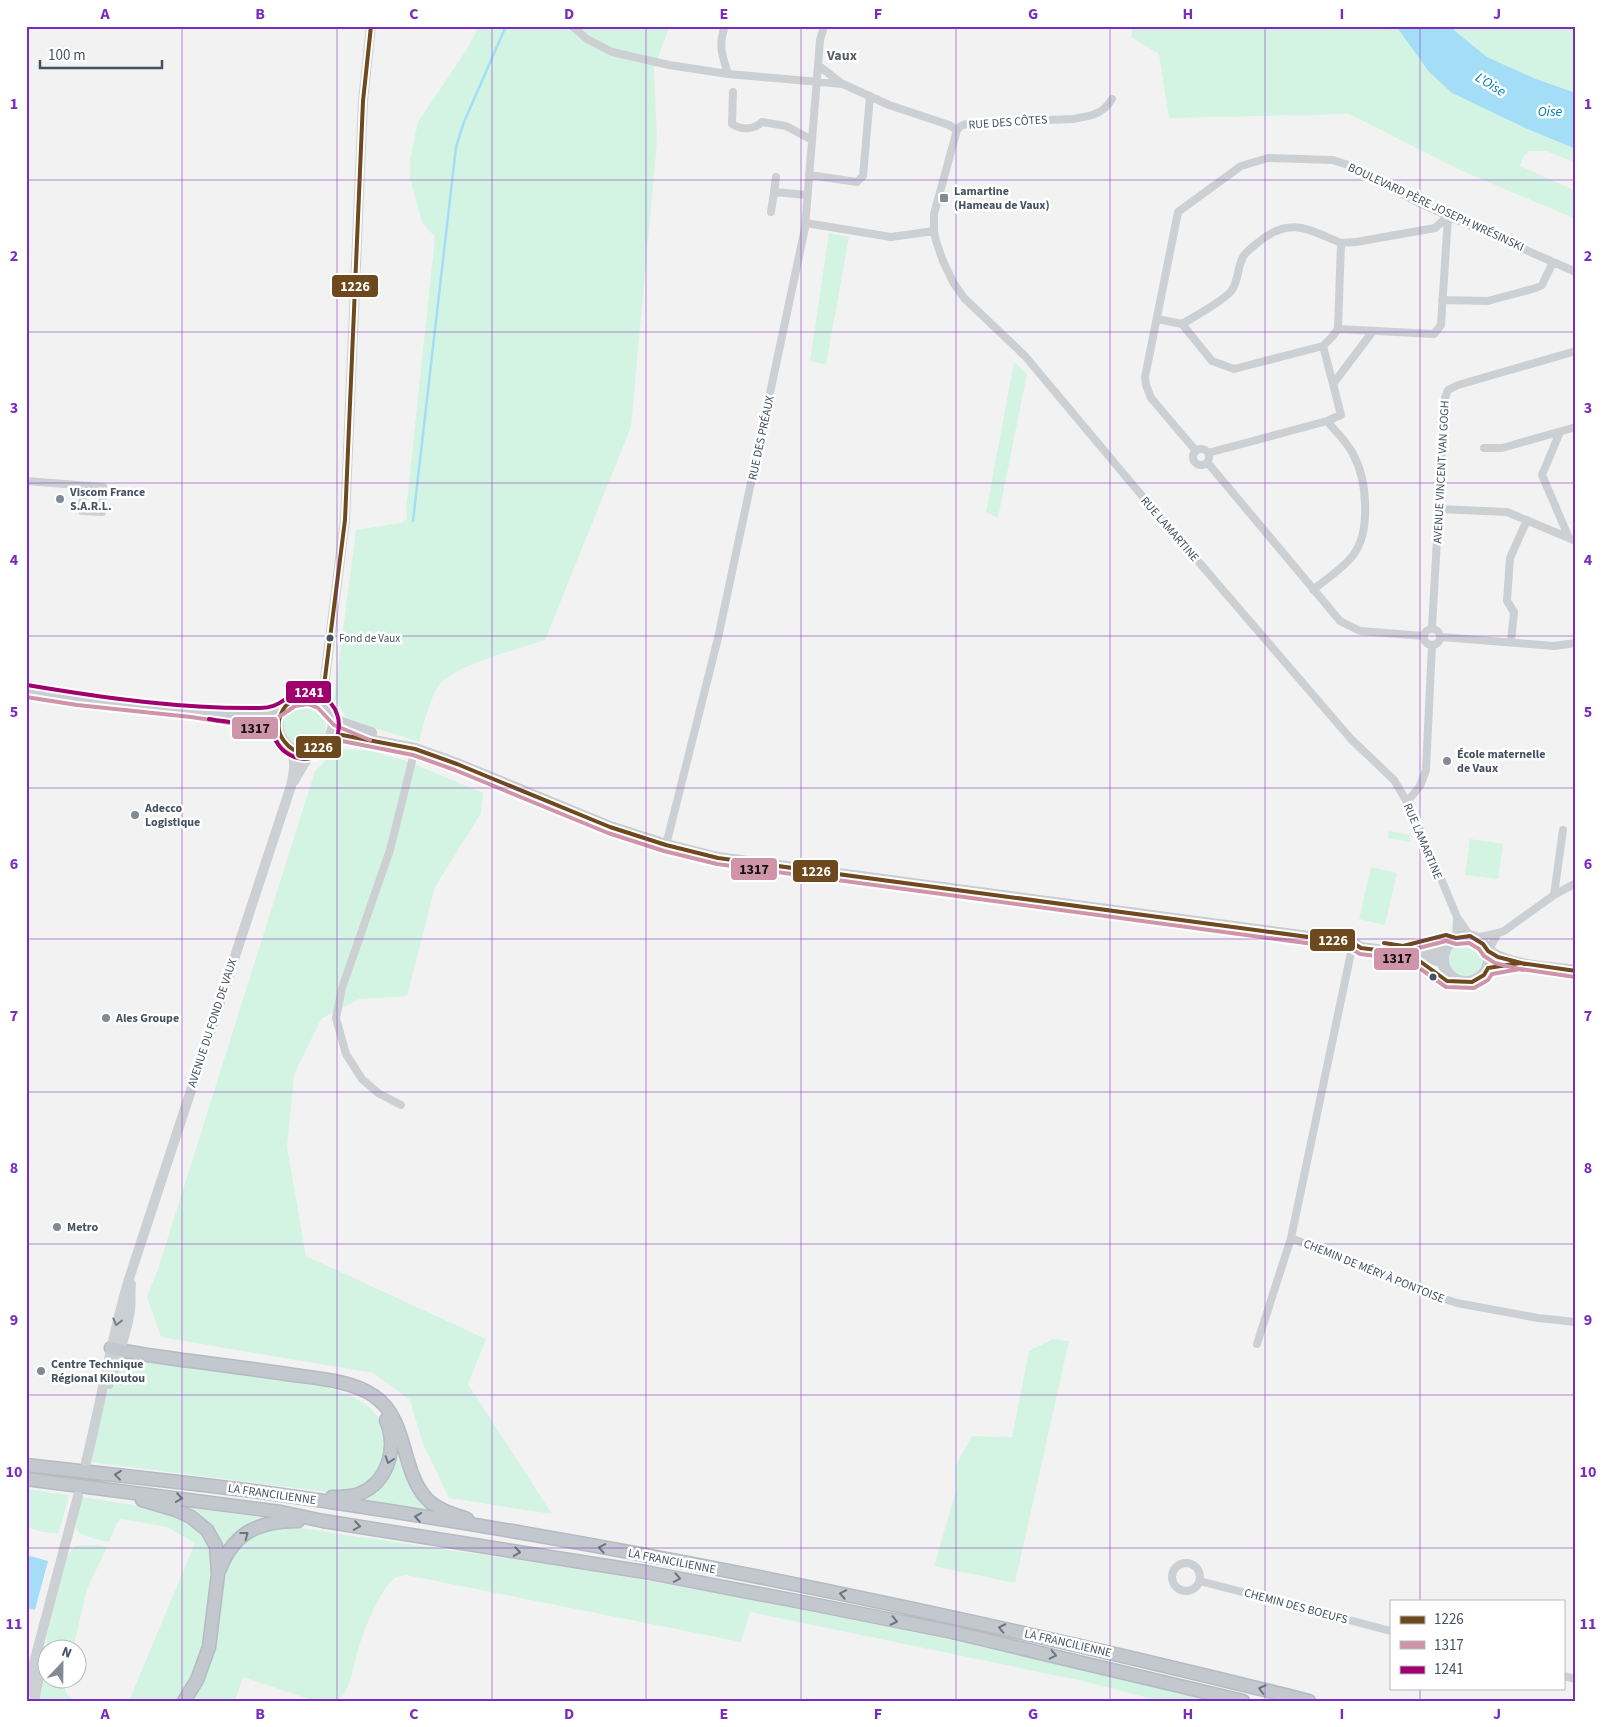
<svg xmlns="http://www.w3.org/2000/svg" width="1602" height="1727" viewBox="0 0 1602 1727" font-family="'Source Sans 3',sans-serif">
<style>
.green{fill:#d4f4e3}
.water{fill:#a4def6}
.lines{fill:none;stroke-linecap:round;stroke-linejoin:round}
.stream{stroke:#a4def6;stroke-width:2.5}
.trunk-casing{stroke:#b6bac2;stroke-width:15}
.minor{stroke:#cdd0d3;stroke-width:8}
.tertiary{stroke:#cdd0d3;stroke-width:10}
.primary{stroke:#c8cdd1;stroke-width:12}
.trunk{stroke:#c2c8cd;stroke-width:12}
.bus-1-casing{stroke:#fff;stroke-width:8}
.bus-2-casing{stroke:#fff;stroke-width:8}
.bus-3-casing{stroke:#fff;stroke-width:8}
.bus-1{stroke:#6e491e;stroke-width:4}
.bus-2{stroke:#d094a8;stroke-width:4}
.bus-3{stroke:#a0006e;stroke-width:4}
.oneway{stroke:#757e89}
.oneway2{stroke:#6b7581}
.grid{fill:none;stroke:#7b2cbf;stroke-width:1;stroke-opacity:0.55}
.poi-dot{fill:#828a94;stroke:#fff;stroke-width:2}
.bus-dot{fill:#465261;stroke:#fff;stroke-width:2}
.labels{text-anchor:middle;stroke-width:5;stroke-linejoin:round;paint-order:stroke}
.bus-label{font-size:11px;fill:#465261;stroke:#fff;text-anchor:start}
.street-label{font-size:12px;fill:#465261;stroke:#fff}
.poi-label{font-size:12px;font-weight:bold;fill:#465261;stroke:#fff;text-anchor:start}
.neighbourhood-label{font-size:14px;font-weight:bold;fill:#5c6067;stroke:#fff}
.water-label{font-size:14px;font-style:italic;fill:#017db2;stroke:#fff}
.line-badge{stroke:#fff;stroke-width:2}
.badge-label{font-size:14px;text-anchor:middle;font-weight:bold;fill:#fff}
.pale-badge-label{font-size:14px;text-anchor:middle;font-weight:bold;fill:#111}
.neatline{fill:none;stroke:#7b2cbf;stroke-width:2}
.grid-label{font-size:16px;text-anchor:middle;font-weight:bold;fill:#7b2cbf}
</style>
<rect width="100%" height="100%" fill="#f2f2f2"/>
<path class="green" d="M479,26H670L654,67L657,142L631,427L545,640C519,649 458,664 440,684C430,696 423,727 419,742L347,719L334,699L356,530L401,523L407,519L406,510L435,237L422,222L410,178V159L418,122L467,49Z
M1133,26H1396L1429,72L1452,93L1525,128L1576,149V163L1546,151H1529L1523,157L1520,166L1576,191V219L1460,170L1349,114L1169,118L1159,54L1131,37Z
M1449,26H1576V93L1536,79L1487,57Z
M829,233L849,237L826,365L810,361Z
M1014,362L1027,374L998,518L986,512Z
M284 725a21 21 0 1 1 42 0a21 21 0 1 1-42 0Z
M337,749L367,750L407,761L483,793L481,813L435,887L407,996L359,999L321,1019L294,1075L287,1147L306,1256L486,1339L468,1384L552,1514L449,1498L423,1444L410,1400L373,1373L161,1337L147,1297L158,1269L315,771Z
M1389,831L1411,835L1410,842L1388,838Z
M1470,839L1503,844L1498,879L1465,875Z
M1371,867L1397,873L1385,925L1359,919Z
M1449 958a18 18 0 1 1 36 0a18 18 0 1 1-36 0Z
M1053,1339L1069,1341L1015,1583L934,1566L956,1491V1465L972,1436L1012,1437L1029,1351Z
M126,1358H136C172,1363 209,1368 245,1373C296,1381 415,1387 379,1469C370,1490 347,1492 327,1492L91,1462L105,1400L119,1363Z
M397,1444L434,1511L433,1513L359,1501Z
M26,1489L69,1495L59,1533L43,1532L26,1527Z
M82,1497L141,1506L185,1518L210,1541L213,1566L205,1640L198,1665L178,1701H129L195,1543L167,1527L121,1519L117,1523L109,1542C71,1533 72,1534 82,1497Z
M186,1507L263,1518V1520L224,1550H221L186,1510Z
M276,1527L301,1528C422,1547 545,1562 666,1584C849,1617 1032,1656 1213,1701H1161L1078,1680L750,1612L741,1642L406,1575C402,1576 398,1576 395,1578C382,1585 363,1632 359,1647C353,1664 352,1688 338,1701H315L243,1677L235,1701H190L206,1674L212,1655L222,1572L227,1559L250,1535Z
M84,1545H99L107,1547L87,1589L73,1649L48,1650V1680H66L64,1687L68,1696L79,1701H36L45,1661L47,1634L67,1556L75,1546Z"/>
<path class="water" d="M1396,26H1449L1487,57L1536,79L1576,93V149L1525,128L1452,93L1429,72Z
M26,1555L48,1561L35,1610L26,1608Z"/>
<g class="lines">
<path class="stream" d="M1379,26L1385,28
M413,521L456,147L464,122L506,26"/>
<defs>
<path id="trunk" d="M111,1348C134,1354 158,1356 182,1360C217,1364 252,1369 287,1374C313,1378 352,1380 374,1396C409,1420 400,1470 427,1499C438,1510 453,1514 467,1519
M26,1465C104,1474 183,1482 261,1492C614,1541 964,1615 1309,1701
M26,1479L281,1512L323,1521L645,1572L812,1604L952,1632L1243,1701
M332,1497C340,1497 348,1497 356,1495C388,1484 398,1449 386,1420
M142,1500L176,1510L191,1517L207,1530L216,1546L218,1574L209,1647L197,1680L184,1701
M220,1569C234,1532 259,1521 298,1521"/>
</defs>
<use href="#trunk" class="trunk-casing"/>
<path class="minor" d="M572,26L587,39L612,52L669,65L728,74L843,84L889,105L949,125L957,130
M725,26C718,45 722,55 728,74
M819,66L841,83
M733,92L732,124C741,130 754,130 762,122L786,126L812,140
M957,130L934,214V231L936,241L943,261L953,282L964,298L1025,356L1148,503L1351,739L1394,780L1407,802L1427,845L1457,917
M957,130L961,126L969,123L1073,119C1091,116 1102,115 1112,99
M809,175L857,182L863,176L870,96
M776,177L774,192L807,195
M771,212L774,192
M806,223L891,237L934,231
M1341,243L1356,242L1435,228L1448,216
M1442,300L1488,301L1536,288L1542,285L1553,262
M1157,319L1182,324L1212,361L1234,369L1323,346L1332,337L1338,329L1341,243C1309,230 1291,216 1260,241C1254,246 1247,250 1243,257C1237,267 1239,280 1232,290C1224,301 1195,316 1182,324
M1338,329L1434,334L1441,325L1448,216
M1323,346L1333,384
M1327,421L1341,415L1333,384L1373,331
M1560,432L1542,475L1569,538
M1484,448H1502L1576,427
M1193 457a8 8 0 1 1 16 0a8 8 0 1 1-16 0Z
M1196,451L1151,398L1146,385L1145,377L1178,212L1241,166L1268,158L1333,160L1354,167L1415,201L1448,216L1576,272
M1208,453L1327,421C1336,432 1347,442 1353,454C1367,479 1371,530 1354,554C1344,568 1326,579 1313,590
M1207,462L1340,621L1360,631L1424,636
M26,481L103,487L102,512L82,511L83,486
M1438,509L1507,512L1576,541
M1432,628L1445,398L1448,390L1458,385L1576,351
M1424 637a8 8 0 1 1 16 0a8 8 0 1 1-16 0Z
M1441,637L1554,646L1576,643
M1511,642L1514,612L1507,601L1510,558L1527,520
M1407,802L1420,786L1426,770L1432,645
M666,845L718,638L805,228L820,40L824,26
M1554,895L1563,830
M1498,933L1504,931L1554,895L1576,883
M1456,938L1457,917L1470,936
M1476,938L1498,933L1488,951
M401,1105L378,1093L362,1079L346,1054L336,1018L342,988L390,850L415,749
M1291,1238L1420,1291L1457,1303L1538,1318L1576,1322
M1257,1344L1291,1238L1353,943
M1172 1577a14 14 0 1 1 28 0a14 14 0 1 1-28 0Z
M1200,1581L1391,1631
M1563,1676L1576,1679"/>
<path class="tertiary" d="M326,707L325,678L345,520L363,101L371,26
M294,781L305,762L314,751
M109,1384C117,1360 126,1336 130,1311C131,1302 130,1293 131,1284
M86,1462C101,1402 111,1341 128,1282L291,786C294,772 297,760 289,747
M26,1693L78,1496
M34,1701L41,1667V1650"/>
<path class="primary" d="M26,691L93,701L210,713L267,714L278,712L285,707
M331,715L341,723L371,733
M328,741C356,695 271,680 278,729C279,737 284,743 290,748C313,763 323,739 342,735L415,749L457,764L610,827L666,845L718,858L1353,943L1361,948L1429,957L1443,962
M1443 959a23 23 0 1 1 46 0a23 23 0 1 1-46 0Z
M1412,947L1433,948L1446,946
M1488,951C1513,967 1547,967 1576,971"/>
<use href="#trunk" class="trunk"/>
<defs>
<path id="bus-1" d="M371,26L363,101L345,520L325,678C323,685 319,693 312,696C307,698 301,698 296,699C280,705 273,727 284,741C304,767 321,741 342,735L415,749L457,764L610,827L666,845L718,858L1353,943L1361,948L1410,954L1447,981L1472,982L1484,975L1488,968L1520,963L1576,971
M1384,943L1403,946L1446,935L1456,938L1470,936L1483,944L1488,951L1498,957L1525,964"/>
<path id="bus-2" d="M26,697L77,705L191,717L244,725L264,730L274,735L279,745L285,751L291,755L304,759L320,756L342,741L413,755L455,770L608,833L664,851L717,864L1351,949L1360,954L1408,960L1446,987L1474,988L1488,980L1492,974L1520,969L1575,977
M241,720L276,719L295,706L308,704L318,708L334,725L370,740
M1383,949L1403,952L1446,941L1456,944L1469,943L1479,949L1484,956L1495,963L1523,970"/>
<path id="bus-3" d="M27,685C104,698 182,709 260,708C280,708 282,698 298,693C314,688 332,699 337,714C340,722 339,732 336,740C326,759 301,765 284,751C274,743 275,731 261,728C244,723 226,722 209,719"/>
</defs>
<use href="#bus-1" class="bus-1-casing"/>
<use href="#bus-2" class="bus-2-casing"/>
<use href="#bus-3" class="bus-3-casing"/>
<use href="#bus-1" class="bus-1"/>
<use href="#bus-2" class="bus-2"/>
<use href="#bus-3" class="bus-3"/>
</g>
<defs><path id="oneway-chevron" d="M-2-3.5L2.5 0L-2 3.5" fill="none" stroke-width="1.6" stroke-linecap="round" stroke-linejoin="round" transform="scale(1.25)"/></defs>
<use class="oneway" href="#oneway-chevron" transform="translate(117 1322) rotate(104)"/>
<g class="oneway2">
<use href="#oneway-chevron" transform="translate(389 1460) rotate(108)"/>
<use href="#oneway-chevron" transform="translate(118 1475) rotate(-173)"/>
<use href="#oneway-chevron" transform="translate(179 1498) rotate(8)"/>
<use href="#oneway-chevron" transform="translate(418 1517) rotate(-171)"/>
<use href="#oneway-chevron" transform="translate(357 1526) rotate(9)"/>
<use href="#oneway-chevron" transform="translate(245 1535) rotate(-37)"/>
<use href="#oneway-chevron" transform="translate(602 1548) rotate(-170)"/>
<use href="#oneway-chevron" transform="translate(517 1552) rotate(9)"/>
<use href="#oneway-chevron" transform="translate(677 1578) rotate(11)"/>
<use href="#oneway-chevron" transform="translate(843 1594) rotate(-169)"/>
<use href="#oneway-chevron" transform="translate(894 1621) rotate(12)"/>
<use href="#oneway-chevron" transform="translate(1002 1628) rotate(-168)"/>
<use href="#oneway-chevron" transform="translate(1053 1655) rotate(13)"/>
<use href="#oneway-chevron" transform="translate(1262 1689) rotate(-166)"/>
</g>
<path class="grid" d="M182,26V1701M337,26V1701M492,26V1701M646,26V1701M801,26V1701M956,26V1701M1110,26V1701M1265,26V1701M1420,26V1601M26,180H1576M26,332H1576M26,483H1576M26,636H1576M26,788H1576M26,939H1576M26,1092H1576M26,1244H1576M26,1395H1576M26,1548H1576M1420,1688V1701"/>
<g class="poi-dot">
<rect x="939" y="193" width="10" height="10" rx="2.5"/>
<circle cx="60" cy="499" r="5"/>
<circle cx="1447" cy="761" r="5"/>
<circle cx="135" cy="815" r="5"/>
<circle cx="106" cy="1018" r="5"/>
<circle cx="57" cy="1227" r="5"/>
<circle cx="41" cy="1371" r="5"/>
</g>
<g class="bus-dot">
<circle cx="330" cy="638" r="4.5"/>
<circle cx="1433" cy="977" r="4.5"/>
</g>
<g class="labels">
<g class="bus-label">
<text x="339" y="642">Fond de Vaux</text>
</g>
<g class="street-label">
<text transform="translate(1008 122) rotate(-4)" y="4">RUE DES CÔTES</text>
<text transform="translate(1436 207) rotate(25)" y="4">BOULEVARD PÈRE JOSEPH WRÉSINSKI</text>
<text transform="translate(761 438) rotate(-78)" y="4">RUE DES PRÉAUX</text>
<text transform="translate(1441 472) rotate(-87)" y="4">AVENUE VINCENT VAN GOGH</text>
<text transform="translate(1170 529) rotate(49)" y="4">RUE LAMARTINE</text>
<text transform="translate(1423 841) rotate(67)" y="4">RUE LAMARTINE</text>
<text transform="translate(212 1023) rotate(-72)" y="4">AVENUE DU FOND DE VAUX</text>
<text transform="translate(1374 1271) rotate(22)" y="4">CHEMIN DE MÉRY À PONTOISE</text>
<text transform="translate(272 1494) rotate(8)" y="4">LA FRANCILIENNE</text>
<text transform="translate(672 1561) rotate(11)" y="4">LA FRANCILIENNE</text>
<text transform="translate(1296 1606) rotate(15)" y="4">CHEMIN DES BOEUFS</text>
<text transform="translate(1068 1643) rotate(13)" y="4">LA FRANCILIENNE</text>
</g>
<g class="poi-label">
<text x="954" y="195">Lamartine<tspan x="954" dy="14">(Hameau de Vaux)</tspan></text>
<text x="70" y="496">Viscom France<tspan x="70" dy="14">S.A.R.L.</tspan></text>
<text x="1457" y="758">École maternelle<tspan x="1457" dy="14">de Vaux</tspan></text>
<text x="145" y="812">Adecco<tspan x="145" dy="14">Logistique</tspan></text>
<text x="116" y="1022">Ales Groupe</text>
<text x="67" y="1231">Metro</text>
<text x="51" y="1368">Centre Technique<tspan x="51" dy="14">Régional Kiloutou</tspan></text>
</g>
<g class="neighbourhood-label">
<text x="842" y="60">Vaux</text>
</g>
<g class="water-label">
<text transform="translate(1491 84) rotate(32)" y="5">L'Oise</text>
<text x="1550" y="116">Oise</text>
</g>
</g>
<g class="line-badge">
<rect x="331" y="274" width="48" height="24" rx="5" fill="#6e491e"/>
<rect x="285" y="680" width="47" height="24" rx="5" fill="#a0006e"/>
<rect x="231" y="716" width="48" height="24" rx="5" fill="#d094a8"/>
<rect x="295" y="735" width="47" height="24" rx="5" fill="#6e491e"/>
<rect x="730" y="857" width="48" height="24" rx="5" fill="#d094a8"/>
<rect x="792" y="859" width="47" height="24" rx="5" fill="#6e491e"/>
<rect x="1309" y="928" width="47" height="24" rx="5" fill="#6e491e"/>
<rect x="1373" y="947" width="47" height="24" rx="5" fill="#d094a8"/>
</g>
<g class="badge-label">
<text x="355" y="291">1226</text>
<text x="309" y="697">1241</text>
<text x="318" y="752">1226</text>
<text x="816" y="876">1226</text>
<text x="1333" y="945">1226</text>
</g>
<g class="pale-badge-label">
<text x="255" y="733">1317</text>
<text x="754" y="874">1317</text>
<text x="1397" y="963">1317</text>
</g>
<rect width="1602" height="1727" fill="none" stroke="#ffffff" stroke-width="55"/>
<rect x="1390" y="1600" width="175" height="90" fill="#ffffff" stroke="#b5bac0"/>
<rect x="1400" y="1616" width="25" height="8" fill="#6e491e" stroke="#b5bac0"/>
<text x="1434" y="1624" font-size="15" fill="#465261">1226</text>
<rect x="1400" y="1641" width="25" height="8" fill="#d094a8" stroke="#b5bac0"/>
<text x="1434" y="1650" font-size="15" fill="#465261">1317</text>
<rect x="1400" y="1666" width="25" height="8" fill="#a0006e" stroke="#b5bac0"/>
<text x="1434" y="1674" font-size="15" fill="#465261">1241</text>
<g transform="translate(62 1664) rotate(22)"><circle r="24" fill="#ffffff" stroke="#b5bac0"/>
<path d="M0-4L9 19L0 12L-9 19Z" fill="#828a94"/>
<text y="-8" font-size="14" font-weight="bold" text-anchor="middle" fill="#465261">N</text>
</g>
<path d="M40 60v8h122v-8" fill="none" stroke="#465261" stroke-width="2.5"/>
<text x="48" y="60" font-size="15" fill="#465261" stroke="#ffffff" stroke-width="4" paint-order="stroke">100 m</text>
<rect x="28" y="28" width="1546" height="1672" class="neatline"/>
<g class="grid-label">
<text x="105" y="19">A</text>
<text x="260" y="19">B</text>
<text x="414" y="19">C</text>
<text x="569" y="19">D</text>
<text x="724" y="19">E</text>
<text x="878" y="19">F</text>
<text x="1033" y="19">G</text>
<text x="1188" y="19">H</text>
<text x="1342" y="19">I</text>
<text x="1497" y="19">J</text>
<text x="14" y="109">1</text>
<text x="1588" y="109">1</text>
<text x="14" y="261">2</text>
<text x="1588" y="261">2</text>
<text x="14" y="413">3</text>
<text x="1588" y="413">3</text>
<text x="14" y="565">4</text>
<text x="1588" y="565">4</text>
<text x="14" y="717">5</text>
<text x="1588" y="717">5</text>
<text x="14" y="869">6</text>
<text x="1588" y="869">6</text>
<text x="14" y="1021">7</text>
<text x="1588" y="1021">7</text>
<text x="14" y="1173">8</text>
<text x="1588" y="1173">8</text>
<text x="14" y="1325">9</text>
<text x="1588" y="1325">9</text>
<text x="14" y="1477">10</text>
<text x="1588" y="1477">10</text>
<text x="14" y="1629">11</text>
<text x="1588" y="1629">11</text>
<text x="105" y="1719">A</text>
<text x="260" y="1719">B</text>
<text x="414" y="1719">C</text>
<text x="569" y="1719">D</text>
<text x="724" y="1719">E</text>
<text x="878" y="1719">F</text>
<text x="1033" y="1719">G</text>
<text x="1188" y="1719">H</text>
<text x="1342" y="1719">I</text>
<text x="1497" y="1719">J</text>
</g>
</svg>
